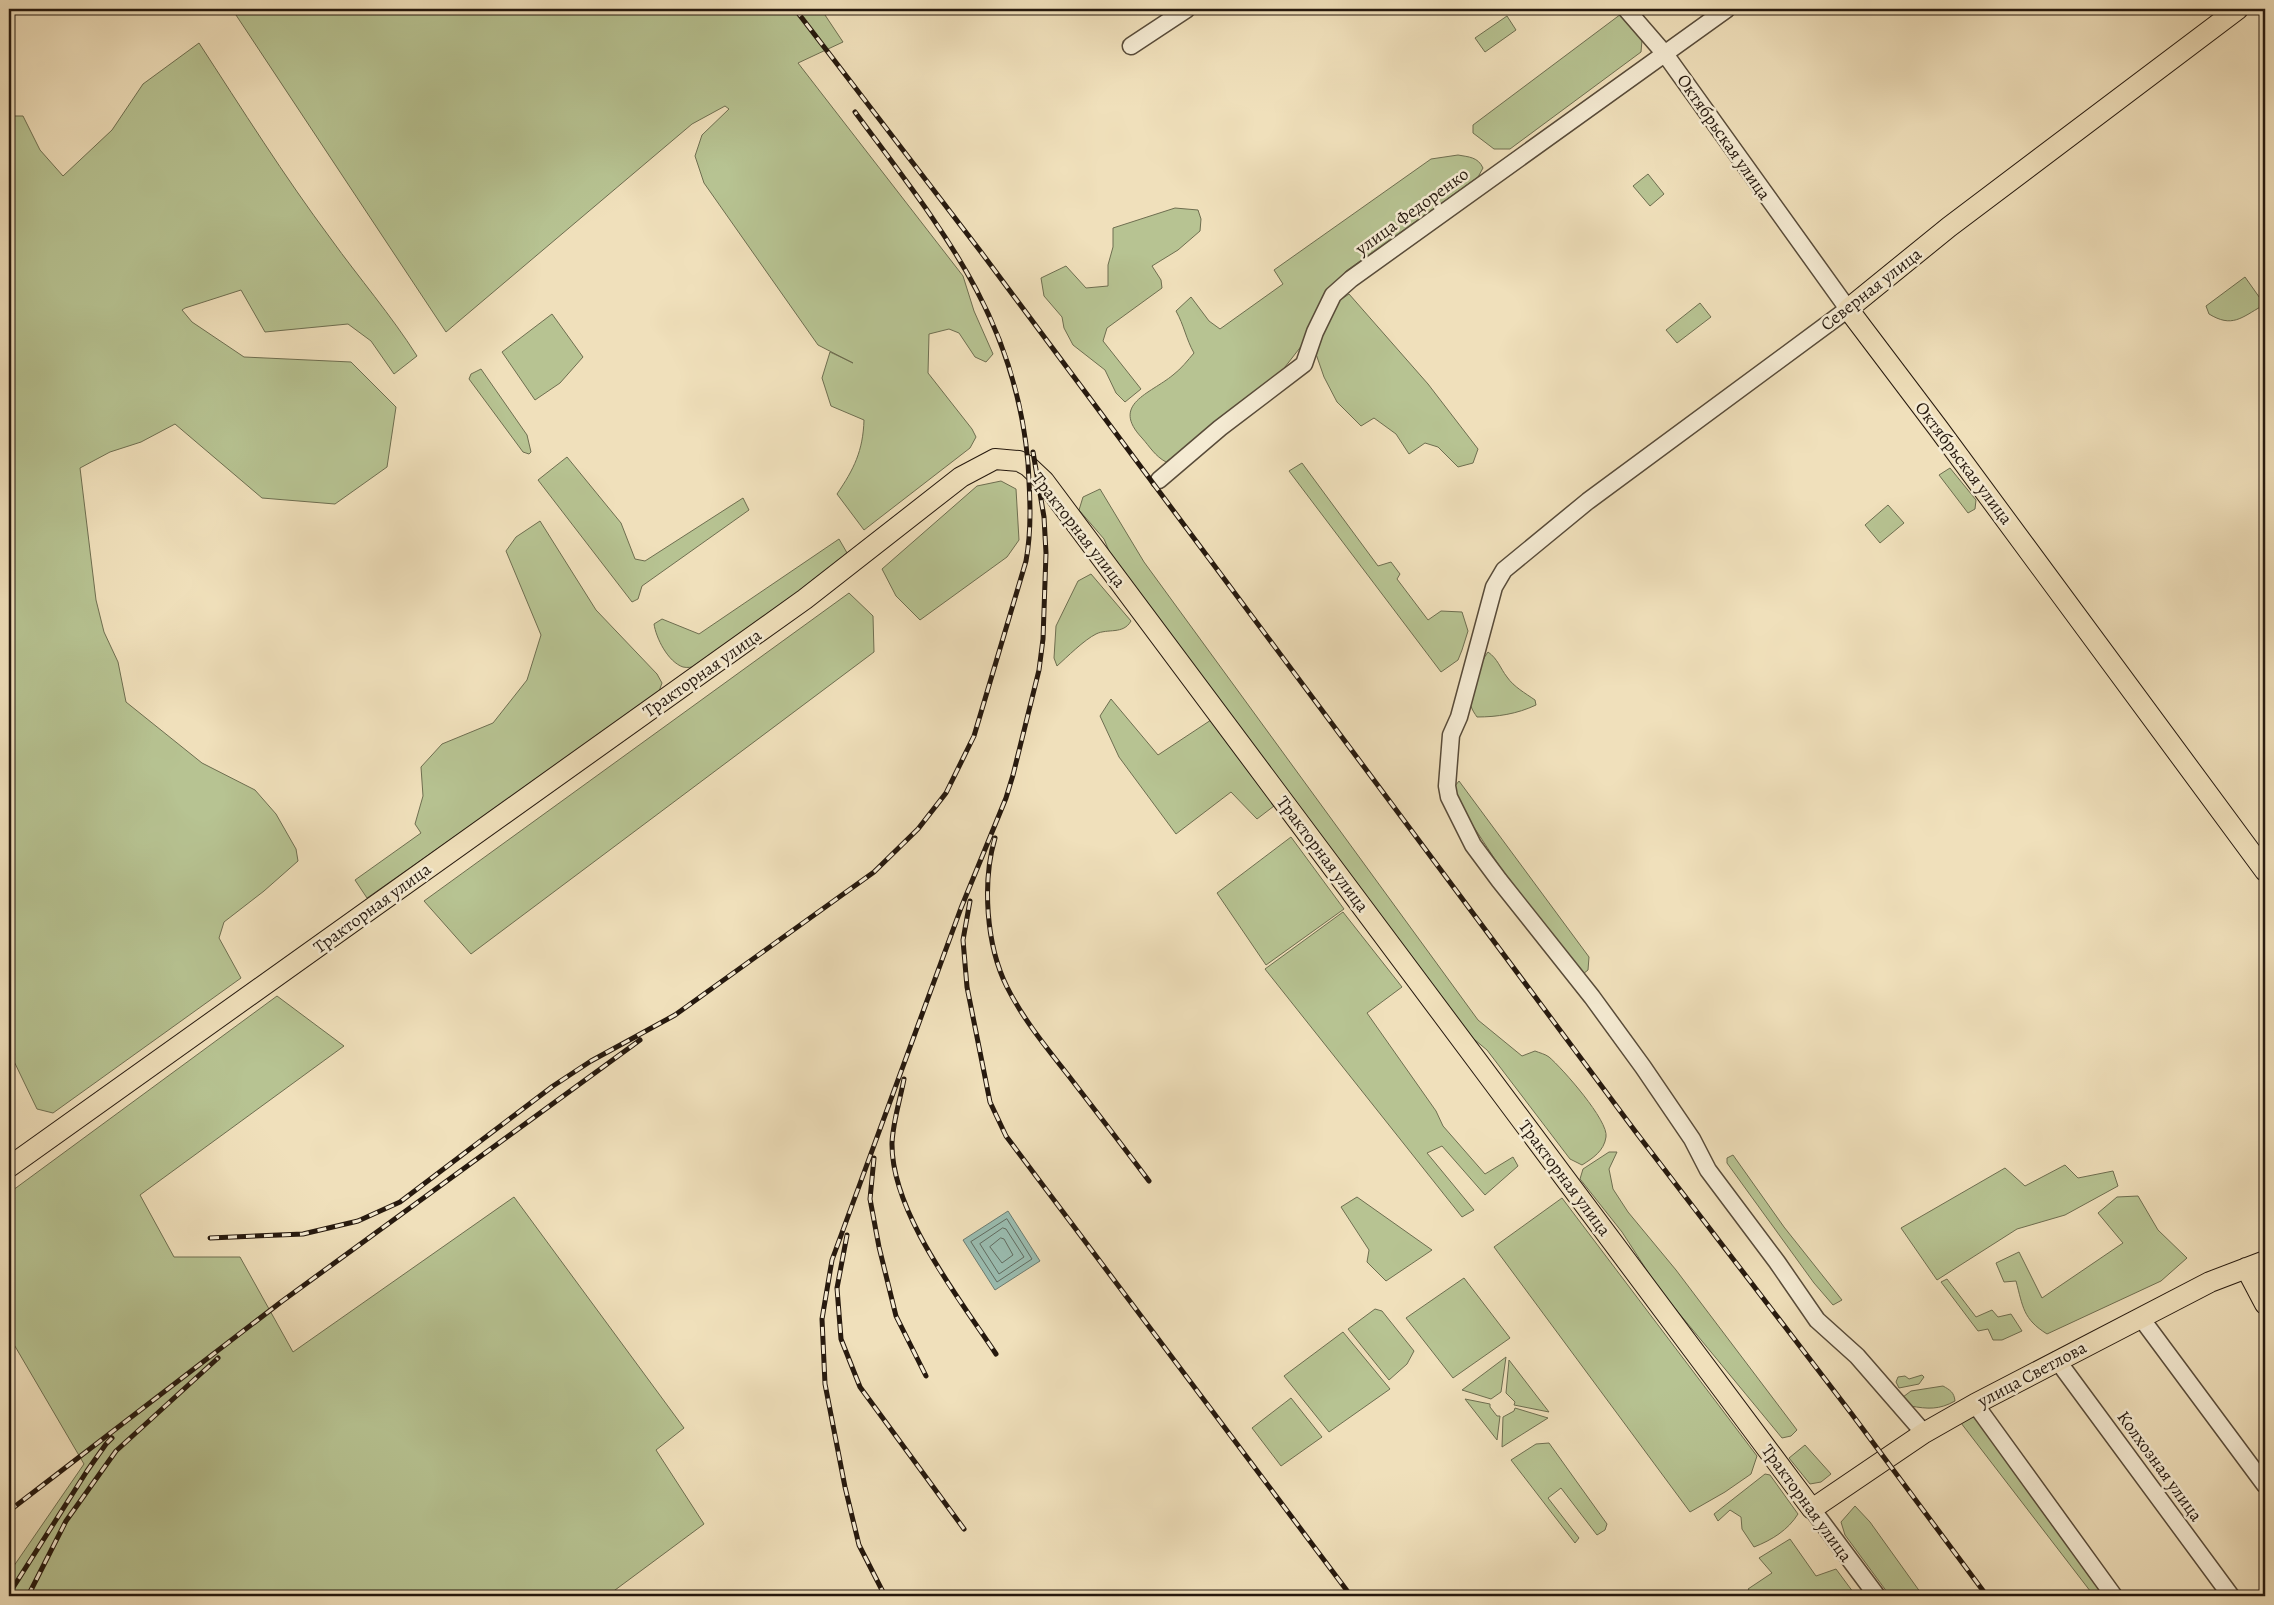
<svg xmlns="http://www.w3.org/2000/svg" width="2274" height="1605" viewBox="0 0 2274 1605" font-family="Alegreya,serif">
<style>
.green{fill:#b7c392;stroke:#6e6e50}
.water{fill:#9abdb1;stroke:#6c7b70}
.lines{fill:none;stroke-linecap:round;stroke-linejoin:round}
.shore{stroke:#606b60;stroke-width:1}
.minor-casing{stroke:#584b39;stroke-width:19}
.major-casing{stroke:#26190e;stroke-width:22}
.minor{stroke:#f5ebd3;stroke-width:16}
.major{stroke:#f0e0bb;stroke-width:20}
.rail-casing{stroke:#26190e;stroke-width:5}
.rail{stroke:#f5ebd3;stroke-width:3;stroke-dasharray:9;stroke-linecap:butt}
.labels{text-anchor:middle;stroke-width:5;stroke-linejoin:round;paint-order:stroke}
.street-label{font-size:18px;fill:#26190e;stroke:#f5ebd3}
</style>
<rect width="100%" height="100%" fill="#f0e0bb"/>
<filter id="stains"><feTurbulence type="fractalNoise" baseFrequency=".004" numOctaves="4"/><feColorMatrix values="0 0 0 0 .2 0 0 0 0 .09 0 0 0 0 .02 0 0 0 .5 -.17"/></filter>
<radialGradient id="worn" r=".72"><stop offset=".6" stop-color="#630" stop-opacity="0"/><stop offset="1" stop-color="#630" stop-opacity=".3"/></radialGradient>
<path class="green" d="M232,9H821L843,42L798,63L963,276L974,311L993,354L986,362L975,357L959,333L949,329L929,334L928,373L972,429L976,437L970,448L864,530L837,494C854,469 863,451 864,420L831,406L822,378L830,352L853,363L818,345L704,183L695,156L702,135L729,109L725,106L692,124L446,332Z
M1621,14L1642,40L1641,52L1510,149H1494L1473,133V125Z
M1507,16L1516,30L1485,52L1475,38Z
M199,43C242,109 284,176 331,239C359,278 391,315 417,356L394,374L371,341L348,324L265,332L241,290L185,308L182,310L192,322L244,357L351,362L396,407L387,467L335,504L262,498L175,424L141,442L110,452L80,468L96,600L104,632L118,662L126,702L202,763L255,790L276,814L296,849L298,861L264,891L224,922L219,938L241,978L53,1113L37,1109L9,1051V116H23L40,150L63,176L112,130L143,84Z
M1458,155C1469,157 1478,157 1483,168L1478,177L1346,271L1326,296L1306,340L1278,376L1166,462C1155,456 1150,447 1142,438C1110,404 1150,394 1173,375C1181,369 1188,360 1194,353C1186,339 1184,325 1176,311L1191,297L1209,321L1220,329L1283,284L1274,270L1431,159Z
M1648,174L1664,194L1650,206L1633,186Z
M1175,208L1198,210L1201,219L1200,231L1178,250L1152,266L1161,280L1162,288L1107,328L1103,341L1141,389L1125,402L1116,393L1105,370L1073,345L1064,328L1062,317L1044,296L1041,278L1066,266L1086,288L1108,286V265L1113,247V228Z
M2245,277L2262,301V306C2241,318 2232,328 2209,314L2206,306Z
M1349,294L1428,384L1478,449L1473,463L1458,467L1438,447L1425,443L1409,454L1396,434L1374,418L1361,426L1337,402L1324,377L1316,354L1322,331L1336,303Z
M1700,303L1711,317L1677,343L1666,330Z
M552,314L583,357L560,383L535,400L502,352Z
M481,369L527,435L531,452L529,454L523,452L469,379L471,374Z
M567,457L621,523L635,559L645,561L743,498L749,510L642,586L638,599L632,602L538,480Z
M1302,463L1378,566L1391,562L1400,574L1397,579L1428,620L1441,611L1462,612L1468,631L1462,650L1458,660L1441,672L1289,471Z
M1950,468L1976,500L1975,509L1968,513L1939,475Z
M1001,481L1016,489L1019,540L1007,557L920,620L896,596L882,569L977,486Z
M1100,489L1144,562L1478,1020L1522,1056L1535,1051C1540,1053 1545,1054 1549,1057C1562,1068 1609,1121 1606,1137C1604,1151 1593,1158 1582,1165L1570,1159L1487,1050L1469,1035L1109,551L1104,539L1079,510L1083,497Z
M1888,505L1904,523L1880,543L1865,525Z
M540,521L596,610L657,674L662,683L658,694L367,898L355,880L421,833L415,824L423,796L421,767L442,744L493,723L527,680L541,635L506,551L516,537Z
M839,539L850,558L696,667C692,667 687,668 683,667C668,662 656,638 654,624L662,619L699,634Z
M1091,574L1131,621C1123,635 1108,628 1096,634C1084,640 1067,657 1057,666L1054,658L1056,626L1078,581Z
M849,593L873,616L874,652L471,954L424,901Z
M1488,652C1498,659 1500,668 1507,677C1514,687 1525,693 1535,700L1536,705C1517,714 1497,717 1477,717C1475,714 1472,710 1471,706C1470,693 1480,662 1488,652Z
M1111,699L1158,755L1211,720L1274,806L1257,819L1231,792L1176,834L1119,757L1100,716Z
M1459,781L1589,957L1588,970L1583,974L1500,867L1458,803L1455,786Z
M1291,837L1344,909L1266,965L1217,893Z
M1343,912L1402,987L1367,1013L1436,1111L1443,1126L1485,1174L1513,1157L1518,1166L1485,1195L1442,1146L1427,1153L1474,1210L1462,1217L1265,969Z
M277,996L344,1046L140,1195L174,1257H240L293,1352L514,1197L684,1428L656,1450L704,1524L607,1596H9V1573L84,1464L9,1336V1193Z
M1609,1152H1617L1609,1169L1613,1189L1628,1212L1676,1270L1797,1430L1791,1436L1782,1438L1659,1289L1622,1232L1580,1179L1583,1169Z
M1733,1155L1784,1227L1842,1300L1833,1305L1814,1283L1727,1163V1158Z
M2065,1165L2078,1178L2113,1171L2118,1186L2065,1215L2017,1229L1937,1280L1901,1228L2005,1168L2025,1186Z
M2138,1196L2158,1230L2187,1258L2161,1281L2047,1334C2023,1319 2023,1307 2016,1281L2004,1282L1996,1263L2019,1252L2042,1298L2123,1243L2098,1213L2117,1197Z
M1357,1197L1432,1250L1386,1281L1367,1262L1369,1250L1341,1207Z
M1562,1198L1757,1456L1751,1474L1725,1492L1690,1512L1494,1247Z
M1464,1278L1510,1338L1453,1378L1406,1318Z
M1947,1279L1976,1317L1992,1310L1998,1317L2011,1314L2022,1331L2002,1340H1993L1988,1329L1978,1331L1941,1282Z
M1375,1309L1382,1311L1414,1351L1407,1364L1389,1380L1348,1329Z
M1343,1332L1390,1389L1329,1432L1284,1376Z
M1506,1357L1501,1392L1491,1399L1462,1390Z
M1509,1360L1549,1412L1514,1405L1515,1402L1506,1393Z
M1922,1375L1924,1377L1919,1384L1899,1388L1896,1382L1898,1377L1905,1376L1909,1379Z
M1943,1386C1950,1390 1954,1392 1955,1401C1939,1410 1928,1409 1910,1406L1903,1397L1911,1391Z
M1291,1398L1322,1437L1281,1466L1252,1428Z
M1465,1399L1490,1404V1407L1497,1416H1500L1497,1440Z
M1515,1408L1548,1418L1502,1447L1503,1417L1514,1411Z
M1975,1414L2109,1596H2094L1961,1423Z
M1549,1443L1607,1524L1605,1530L1597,1535L1561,1488L1548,1498L1579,1538L1575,1543L1511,1460L1536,1444Z
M1805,1445L1831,1474L1821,1482L1810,1484L1789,1458Z
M1765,1474L1770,1475L1798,1514C1788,1530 1772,1540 1754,1547L1742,1529L1741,1517L1730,1510L1718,1521L1714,1514Z
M1855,1506L1870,1522L1923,1596H1890L1845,1535L1841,1522Z
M1790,1539L1816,1576L1836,1569L1856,1596H1753L1748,1589L1772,1573L1759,1558Z"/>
<path class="water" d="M1008,1211L1040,1261L995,1290L963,1240Z"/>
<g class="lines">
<path class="shore" d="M1007,1219L1032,1259L997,1282L971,1242Z
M1003,1228L1006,1229L1024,1257L999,1274L980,1244Z
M1001,1238L1004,1239L1013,1255L1002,1263L990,1247Z"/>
<defs>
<path id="minor" d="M1626,9L1665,54L1848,309L1588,501L1504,570L1494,587L1459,717L1451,735L1447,786L1449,797L1473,845L1499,880L1592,997L1643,1067L1692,1139L1708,1170L1777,1262L1817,1320L1857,1356L1924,1433
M1131,46L1187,9
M1159,480L1220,428L1304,364L1315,332L1333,295L1351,279L1727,9
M2141,1318L2265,1485
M2057,1360L2231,1596
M1975,1404L2114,1596
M1812,1509L1877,1596"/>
<path id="major" d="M2238,9L1949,227L1848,309L1938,428L2265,871
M9,1167L805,599L961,477L995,459L1019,461L1028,466L1044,481L1812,1509L1924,1433L1975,1404L2210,1282L2265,1261
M2246,1268L2265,1304"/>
</defs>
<use href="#minor" class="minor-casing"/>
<use href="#major" class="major-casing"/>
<use href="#minor" class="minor"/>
<use href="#major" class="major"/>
<defs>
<path id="rail" d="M795,9L981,252L1635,1131L1851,1413L1987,1596
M995,838C982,882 986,945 1007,987C1023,1019 1046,1047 1068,1075C1095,1110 1122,1145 1149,1181
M970,901L963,940L967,987L990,1102L1006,1136L1351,1596
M904,1079C900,1100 893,1122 892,1143C891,1212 959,1298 996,1354
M874,1158L870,1199L879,1247L896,1316L926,1376
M847,1235L837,1288L841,1339L860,1387L964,1529
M210,1238L303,1234L358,1221L400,1202L553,1086L591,1061L675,1015L874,872L918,829L946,793L974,736L1026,561C1032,528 1030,497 1028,463C1015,315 939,226 855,112
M9,1511L281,1302L640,1040
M9,1594L87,1471L106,1444L112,1438
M28,1596L66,1521L116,1451L218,1358
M885,1596L859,1545L845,1487L825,1384L822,1319L832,1260L961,908L1006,798L1013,775L1039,670L1043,639L1046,553L1044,517L1033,452"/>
</defs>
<use href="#rail" class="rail-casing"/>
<use href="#rail" class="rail"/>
</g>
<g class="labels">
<g class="street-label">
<text transform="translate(1724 137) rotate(55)" y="6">Октябрьская улица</text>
<text transform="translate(1412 211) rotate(-36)" y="6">улица Федоренко</text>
<text transform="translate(1871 289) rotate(-38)" y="6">Северная улица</text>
<text transform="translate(1964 463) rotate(53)" y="6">Октябрьская улица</text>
<text transform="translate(1079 530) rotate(52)" y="6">Тракторная улица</text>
<text transform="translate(702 673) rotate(-35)" y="6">Тракторная улица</text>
<text transform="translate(1323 854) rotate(53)" y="6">Тракторная улица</text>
<text transform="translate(372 908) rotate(-36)" y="6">Тракторная улица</text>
<text transform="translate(1565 1178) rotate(53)" y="6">Тракторная улица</text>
<text transform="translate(2032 1374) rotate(-28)" y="6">улица Светлова</text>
<text transform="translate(2160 1466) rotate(54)" y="6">Колхозная улица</text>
<text transform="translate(1807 1503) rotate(54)" y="6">Тракторная улица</text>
</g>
</g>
<rect width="2274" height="1605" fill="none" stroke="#f0e0bb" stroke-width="30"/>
<rect x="10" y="10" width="2254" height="1585" fill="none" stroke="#26190e" stroke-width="2.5"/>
<rect x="15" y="15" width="2244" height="1575" fill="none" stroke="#26190e"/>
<rect width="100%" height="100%" filter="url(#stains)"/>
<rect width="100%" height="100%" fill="url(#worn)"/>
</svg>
